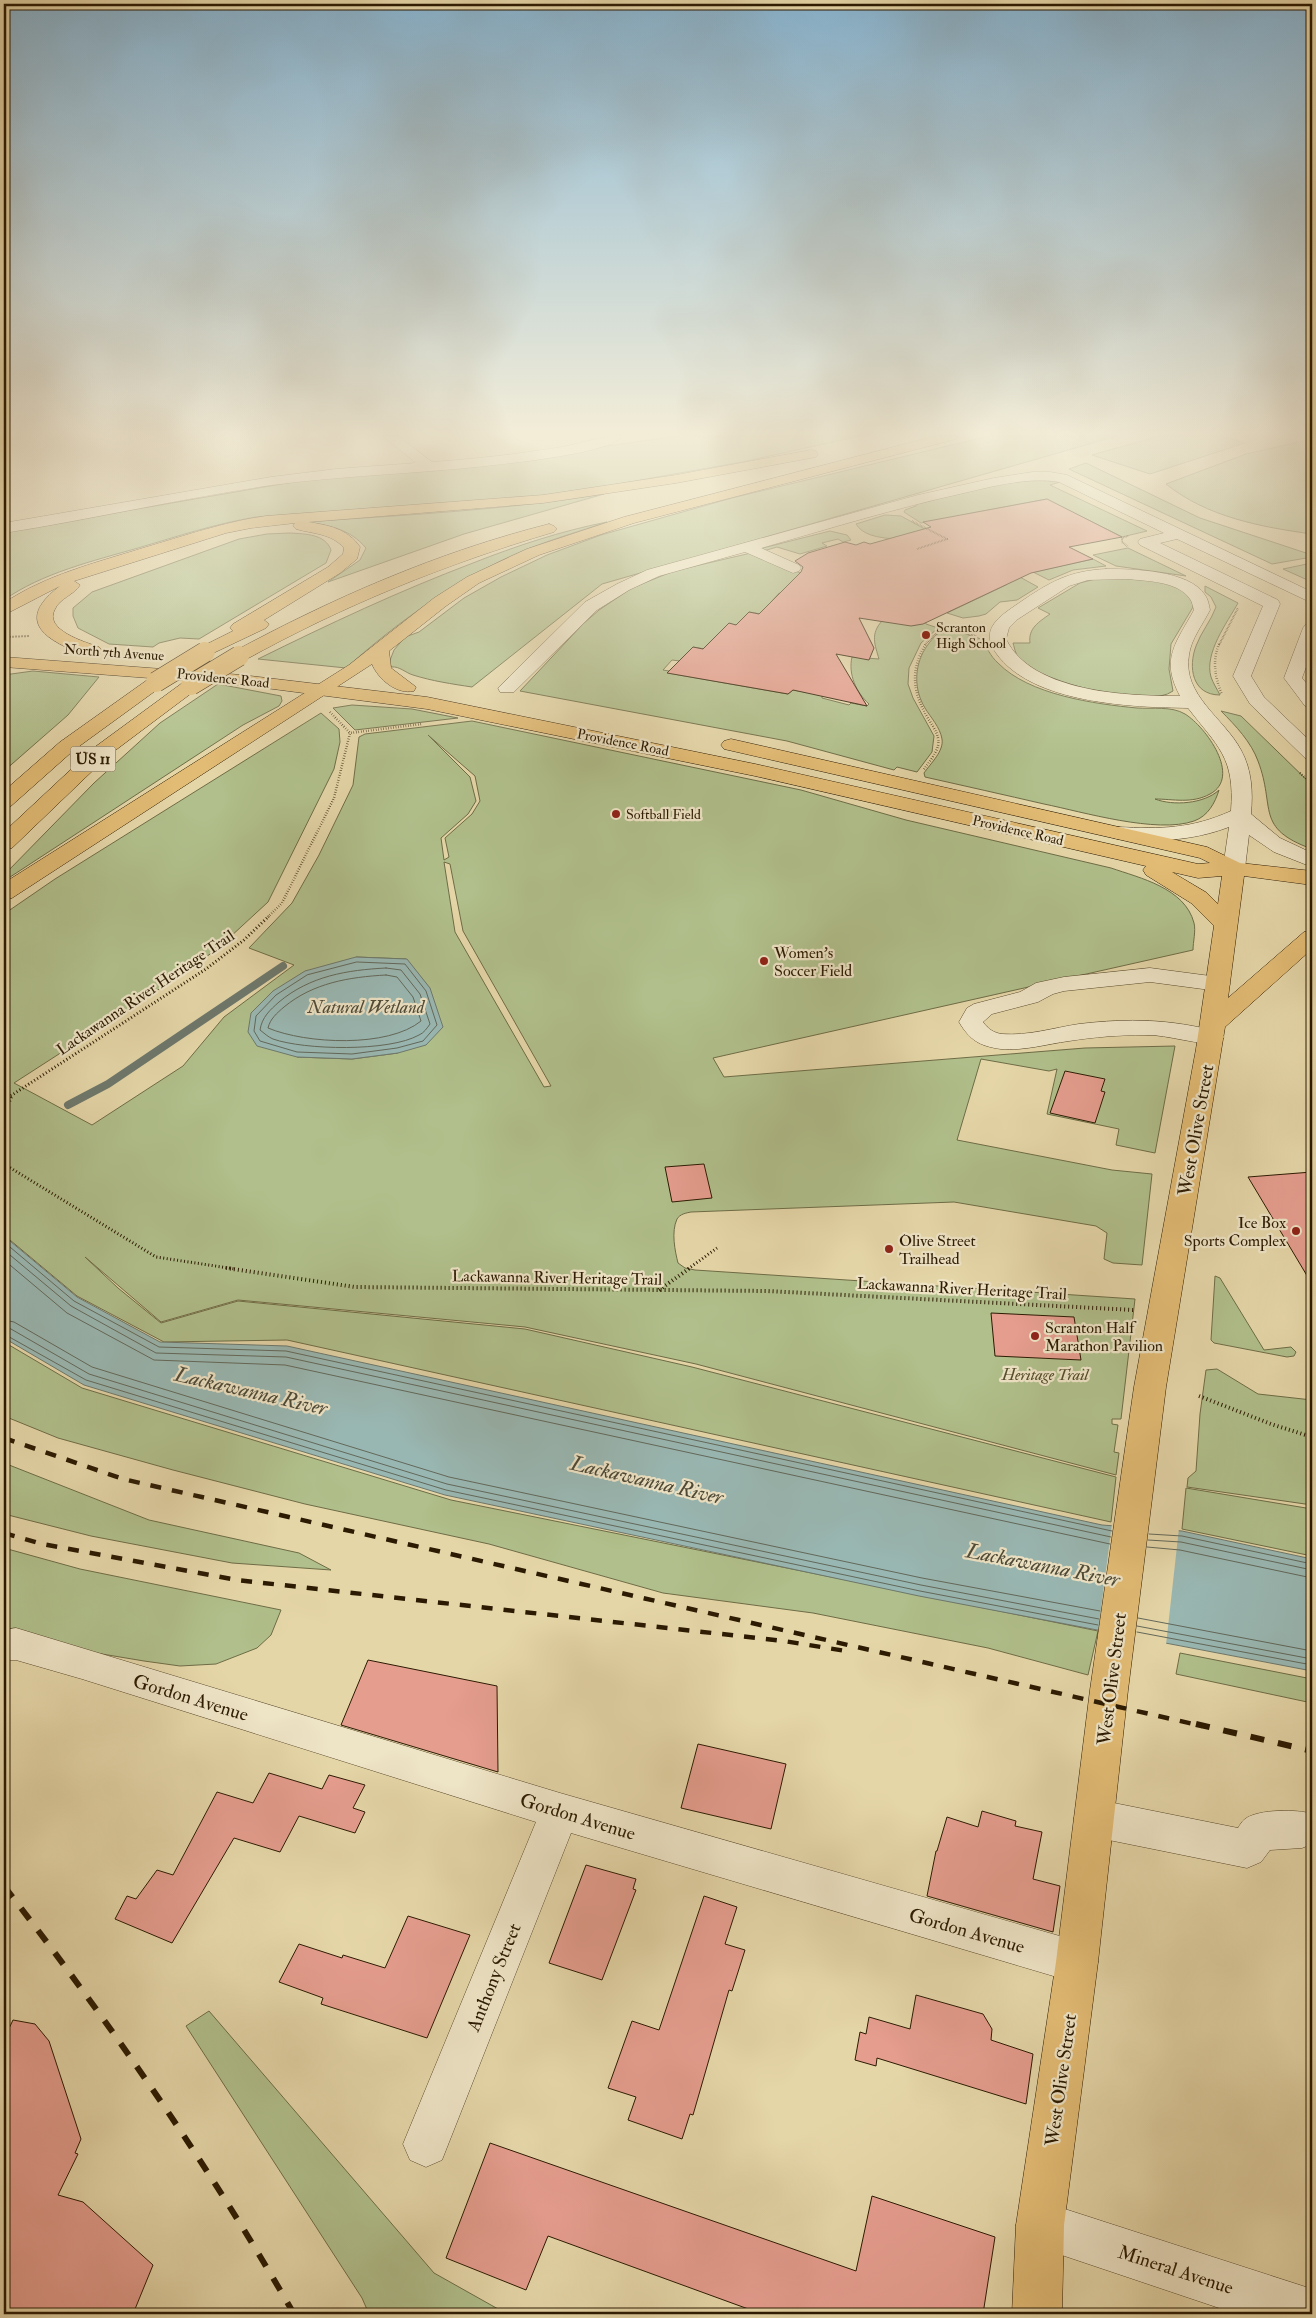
<svg xmlns="http://www.w3.org/2000/svg" width="1316" height="2318" viewBox="0 0 1316 2318" font-family="'IM FELL Double Pica',serif">
<style>
.green{fill:#b0bf8b;stroke:#6e6c46;fill-rule:evenodd}
.water{fill:#99b7b2;stroke:#6d786c}
.pier{fill:#e5d6a8}
.lines{fill:none;stroke-linecap:round;stroke-linejoin:round}
.shore{stroke:#62685a;stroke-width:1}
.stream{stroke:#6d786c;stroke-width:8}
.building{fill:#e59d8e;stroke:#2c1a02}
.minor-casing{stroke:#5a492c;stroke-width:1}
.major-casing{stroke:#2c1a02;stroke-width:1}
.highway-casing{stroke:#2c1a02;stroke-width:1}
.path-far3{stroke:#2c1a02;stroke-width:2;stroke-dasharray:0.5 1;stroke-linecap:butt}
.path-far2{stroke:#2c1a02;stroke-width:2.5;stroke-dasharray:0.5 2;stroke-linecap:butt}
.path-far1{stroke:#2c1a02;stroke-width:3;stroke-dasharray:1 2.5;stroke-linecap:butt}
.path{stroke:#2c1a02;stroke-width:4;stroke-dasharray:1 3;stroke-linecap:butt}
.minor{fill:#eee4c6;fill-rule:evenodd}
.major{fill:#e2bb74;fill-rule:evenodd}
.highway{fill:#e2bb74;fill-rule:evenodd}
.rail-far1{stroke:#2c1a02;stroke-width:4.5;stroke-dasharray:11 11;stroke-linecap:butt}
.rail{stroke:#2c1a02;stroke-width:6;stroke-dasharray:14 14;stroke-linecap:butt}
.highway-bridge-casing{stroke:#2c1a02;stroke-width:21;stroke-linecap:butt}
.highway-bridge{stroke:#e2bb74;stroke-width:20}
.poi-dot{fill:#8f2418;stroke:#eee4c6;stroke-width:2}
.labels{text-anchor:middle;stroke-width:4.5;stroke-linejoin:round;paint-order:stroke}
.far-poi-label{font-size:14px;fill:#2c1a02;stroke:#eee4c6;text-anchor:start}
.far-street-label{font-size:14px;fill:#2c1a02;stroke:#eee4c6}
.shield{fill:#eee4c6;stroke:#66573d;stroke-width:1}
.shield-label{font-size:15px;font-weight:bold;fill:#2c1a02}
.poi-label{font-size:16px;fill:#2c1a02;stroke:#eee4c6;text-anchor:start}
.street-label{font-size:16px;fill:#2c1a02;stroke:#eee4c6}
.park-label{font-size:16px;font-style:italic;fill:#544c2b;stroke:#eee4c6}
.water-label{font-size:18px;font-style:italic;fill:#4d4937;stroke:#eee4c6}
.near-street-label{font-size:19px;fill:#2c1a02;stroke:#eee4c6}
.near-water-label{font-size:21px;font-style:italic;fill:#4d4937;stroke:#eee4c6}
</style>
<rect width="100%" height="100%" fill="#e5d6a8"/>
<filter id="stains"><feTurbulence type="fractalNoise" baseFrequency=".004" numOctaves="4"/><feColorMatrix values="0 0 0 0 .2 0 0 0 0 .09 0 0 0 0 .02 0 0 0 .5 -.17"/></filter>
<radialGradient id="worn" r=".72"><stop offset=".6" stop-color="#630" stop-opacity="0"/><stop offset="1" stop-color="#630" stop-opacity=".3"/></radialGradient>
<path class="green" d="M678,436H860L742,462L601,487L539,496L256,517C214,524 179,536 138,548C93,561 42,573 4,600V532L299,481L593,448Z
M989,436H1117L602,584L472,687C452,684 432,681 413,675C406,673 399,666 392,667L389,663L394,650L405,637L419,632L464,598L501,577L547,555L601,535L732,498Z
M1159,436H1221L1245,443L1150,474L1092,455Z
M1308,440H1312V534C1261,527 1207,517 1166,484L1246,454Z
M1086,463L1200,518L1312,555V557L1272,564L1069,469Z
M1041,479L1060,482L1050,485L1147,531L1122,537L1047,499L921,523L904,512L905,510L916,506V504L1001,484Z
M604,494L464,534L328,582L360,560L366,548C350,529 329,525 305,522C405,515 506,510 604,494Z
M885,515L901,516L939,537C918,538 868,545 856,524Z
M607,522C580,531 553,539 527,549C460,577 400,620 346,668L258,659C329,624 399,591 473,563C516,546 561,531 607,522Z
M830,531L847,535L851,540L843,542L838,539L822,543L827,546L800,554L777,547L760,552L763,548Z
M290,533C306,534 325,534 331,550L326,563L199,639L180,638L159,643L153,647L109,644L78,628L73,616V608L92,592L239,539L267,534Z
M1128,548L1186,576L1116,566L1093,555Z
M751,553L779,566L814,577L785,594L779,593L771,602L840,627L749,612L736,625L729,624L807,666L693,647L680,661L672,660L663,670L669,671L668,673L788,694L793,690L822,695V698L849,705L851,703L867,706L869,704C856,692 848,674 852,657L879,659C875,645 870,634 882,621L925,622L926,624L938,628L921,643L909,668L908,684L913,698L934,736L932,752L917,772L897,767L894,770L787,741L520,691L583,624L599,610L632,588L674,571Z
M1093,559L1106,566L1073,570L1049,580L1033,572Z
M1307,564H1312V582L1283,569Z
M1018,576L1038,587L1017,600L1000,602L986,614L979,616L963,618L947,613L1006,585Z
M1103,577C1132,579 1172,575 1193,600V607L1171,644L1169,669L1173,691C1148,710 1043,682 1021,661C1016,656 1015,650 1013,643H1030C1028,628 1039,622 1050,614L1038,608L1080,583Z
M1205,586L1238,603C1227,623 1204,653 1211,677C1213,683 1217,689 1220,695C1192,695 1188,667 1196,646C1201,632 1211,621 1216,607L1211,597L1205,592Z
M947,628L981,639C987,647 990,656 998,663C1029,695 1095,704 1137,708C1152,709 1172,706 1185,714C1206,727 1242,777 1210,794C1192,804 1173,799 1155,799C1173,806 1204,804 1219,790C1215,803 1208,816 1194,821C1157,834 1083,812 1044,804C1005,795 965,786 925,777L924,773C931,763 944,751 942,739C940,727 931,718 925,708C914,690 914,667 925,649C930,641 938,631 947,628Z
M33,671L99,677L68,715L4,771V675Z
M218,684L281,696L282,701L279,706L243,725L4,881V875L94,783L160,723Z
M352,705L412,709L458,718L355,730L333,708Z
M1221,711L1241,716L1312,785V849C1254,828 1276,808 1258,761C1251,742 1236,726 1221,711Z
M321,713L339,729L340,742L334,769L268,902L216,950L152,994L14,1083L92,1125L183,1066L224,1017L294,965L249,948L292,903L319,855L353,785L359,737L365,734L472,721L801,790L906,820L1111,868C1140,878 1185,888 1194,923C1196,931 1193,942 1193,950L713,1058L724,1077L1085,1048L1175,1046L1155,1153L1116,1145L1119,1129L1047,1114L1057,1069L1049,1071L981,1059L957,1140L1112,1170L1152,1174L1142,1265L1113,1263L1104,1259L1107,1233L1096,1226L954,1202L691,1212C686,1213 680,1214 677,1219C671,1232 675,1251 678,1263L685,1268L695,1270L1135,1299L1121,1419H1112V1424L1118,1425L1114,1452L1119,1453L1116,1475L696,1364L525,1327L238,1300L161,1322L85,1257L118,1288L161,1323L238,1301L525,1329L692,1367L1116,1477L1111,1522L287,1340L164,1342L77,1296L4,1235V914L55,879ZM428,735L475,776L480,801L472,814L445,838L449,857L444,860L441,838L468,814L476,801L470,777ZM444,862L450,864L463,931L551,1086L544,1087L455,932ZM356,957L406,959L430,989L398,1053L352,1059L297,1057Z
M1215,1276L1220,1278L1264,1350L1291,1347L1296,1352L1294,1356L1287,1357L1214,1343L1211,1340Z
M4,1342L82,1388L451,1500L1098,1631L1088,1675L988,1648L813,1613L663,1593L489,1544L305,1504L173,1470L58,1438L4,1416Z
M1217,1369L1258,1394L1312,1400V1505L1187,1487L1188,1478L1196,1471L1200,1414L1206,1370Z
M4,1463L149,1520L299,1553L331,1570L232,1563L91,1536L4,1514Z
M1186,1488L1312,1509V1556L1182,1529Z
M4,1548L80,1569L281,1610L271,1635L257,1648L216,1664L180,1666L144,1661L96,1653L33,1634L4,1635Z
M1180,1653L1312,1679V1703L1176,1674Z
M209,2011L434,2273L507,2314H369L362,2298L186,2026Z"/>
<path class="water" d="M356,957L407,959L430,988L443,1027L426,1045L398,1053L352,1059L297,1057L257,1046L248,1032L251,1013L273,991L305,971Z
M4,1236L77,1297L160,1342L287,1346L1102,1525L1182,1531L1312,1559V1671L919,1596L445,1495L84,1385L4,1338Z"/>
<path class="pier" d="M1112,1523L1179,1528L1166,1645L1098,1632Z"/>
<g class="lines">
<path class="shore" d="M357,962L405,964L426,991L437,1025L423,1041L397,1048L352,1054L297,1052L260,1041L254,1031L256,1016L276,995L307,975Z
M386,968L401,970L420,994L430,1024C427,1028 424,1033 419,1035C389,1052 304,1050 273,1039C268,1037 264,1033 260,1030C262,1017 270,1010 279,1002C310,976 347,970 386,968Z
M386,975L397,977L413,997L421,1021C388,1048 306,1044 268,1028C270,1019 277,1013 284,1007C313,983 349,977 386,975Z
M4,1242L74,1301L159,1347L286,1351L1112,1531
M4,1250L71,1306L156,1353L286,1357L1111,1537
M4,1260L67,1313L154,1360L285,1365L1110,1544
M4,1320L14,1322L92,1367L449,1477L922,1578L1100,1611
M4,1327L11,1329L89,1374L447,1484L921,1585L1099,1619
M4,1334L86,1380L446,1490L920,1591L1098,1625
M1149,1534L1182,1536L1312,1564
M1148,1540L1181,1542L1312,1570
M1147,1547L1180,1550L1312,1578
M1138,1618L1312,1651
M1137,1626L1312,1659
M1137,1632L1312,1665"/>
<path class="stream" d="M68,1105L108,1084L283,966"/>
</g>
<path class="building" d="M1047,499L1122,537L1069,547L1093,559L1031,573L923,624L911,626L859,618L874,648L869,660L836,654L867,706L793,690L788,694L667,673L693,647L703,649L729,623L736,625L749,612L759,614L801,572L803,567L795,561L808,553L845,542L856,545L864,542L870,544L931,527L923,522Z
M1065,1071L1105,1079L1101,1091L1105,1092L1095,1123L1050,1113Z
M704,1164L712,1198L672,1202L665,1167Z
M1312,1172V1284L1248,1177Z
M991,1313L1074,1317L1081,1360L995,1356Z
M368,1660L497,1686L498,1772L341,1725Z
M698,1744L786,1764L771,1829L681,1808Z
M269,1773L322,1789L329,1775L365,1785L353,1808L365,1812L355,1833L299,1816L280,1852L234,1838L172,1943L115,1919L127,1896L136,1899L157,1870L173,1875L217,1792L253,1803Z
M982,1811L1016,1821L1015,1826L1042,1832L1033,1879L1060,1886L1053,1932L927,1896L936,1851H937L947,1817L978,1827Z
M586,1865L636,1879L633,1889L636,1890L602,1980L549,1963Z
M704,1896L737,1907L725,1944L745,1950L732,1991L729,1990L693,2115L690,2114L682,2139L628,2120L636,2097L608,2088L632,2021L659,2030Z
M408,1916L470,1935L427,2038L321,2004L323,1998L279,1982L299,1944L342,1958L343,1955L385,1968Z
M916,1995L983,2014L992,2029L991,2040L1033,2054L1026,2104L877,2058L876,2066L855,2060L860,2032L866,2034L869,2017L910,2029Z
M13,2020L35,2024L49,2041L81,2139L75,2153L78,2154L58,2195L83,2202L153,2265L133,2314H4V2039Z
M490,2143L856,2271L872,2196L995,2237L983,2314H762L548,2236L526,2290L446,2258Z"/>
<g class="lines">
<defs>
<path id="minor" d="M383,436H398L432,462C475,459 519,454 562,447C583,443 603,435 623,436C610,454 502,464 476,467C408,474 340,476 272,485C182,498 94,519 4,533V523L271,477L336,469L416,463Z
M1033,472H1050L1067,475L1312,592V603L1177,539L1160,543L1278,600L1280,604L1251,676L1264,697L1312,743V760L1305,758L1250,704L1233,676L1263,606L1140,545L1138,542L1140,539L1164,533L1059,482C1028,477 994,486 964,493C896,508 828,529 761,548L799,565L801,568L799,571L793,573L745,552L659,576L629,590L597,610L514,692H500L498,688L585,602L617,584L647,570L918,495L994,478Z
M1106,569C1133,569 1189,570 1205,595C1208,599 1209,605 1210,610C1203,624 1191,639 1189,655C1182,695 1224,718 1241,750C1252,770 1253,792 1251,814L1280,838L1312,853V867L1274,852L1249,835L1245,868L1242,873L1234,875L1226,873L1223,868L1229,827C1192,841 1157,842 1118,839L1111,837L1107,833L1111,829L1118,827C1161,829 1191,829 1231,811C1235,757 1218,747 1188,708C1132,707 1032,704 996,653C979,629 1000,616 1019,603C1050,582 1068,571 1106,569ZM1127,579C1146,581 1178,581 1190,599C1192,601 1193,607 1194,610C1176,643 1160,659 1180,696C1129,696 1032,693 1006,639L1009,628L1018,619L1069,586L1088,580Z
M1312,623V651L1302,678L1312,690V708L1305,706L1284,678L1303,628L1306,624Z
M1150,968L1218,977L1227,979L1230,984L1227,989L1218,991L1150,982L1064,991L1053,994L1038,1002L992,1014L983,1022C988,1029 994,1033 1002,1034C1028,1036 1053,1028 1079,1024C1130,1018 1169,1019 1220,1032L1224,1037L1220,1042C1200,1047 1168,1034 1145,1035C1120,1035 1094,1037 1069,1041C1047,1044 1024,1051 1001,1049C979,1046 970,1040 959,1022L967,1008L974,1004L1020,992L1036,983L1064,977Z
M16,1628L560,1793L1077,1941L1092,1947L1098,1962L1092,1977L1077,1983L571,1833L442,2160L426,2167L410,2160L403,2144L536,1822L82,1679L16,1660H4V1630Z
M1094,1799L1238,1828C1240,1825 1242,1821 1245,1819C1258,1809 1298,1809 1312,1814V1844L1302,1848L1270,1850L1261,1862L1247,1868L1094,1837L1080,1831L1074,1818L1080,1805Z
M1040,2201L1312,2289V2314H1237L1023,2242L1016,2225L1023,2208Z"/>
<path id="major" d="M4,657L242,675L427,697L755,764L1198,864L1210,863L1200,858L724,749L721,745L724,741L731,739L1207,847L1240,863L1312,871V885L1244,876L1228,998L1304,932L1312,930V949L1225,1027L1166,1387L1128,1690L1098,1962L1064,2225L1062,2314H1012L1016,2225L1056,1962L1090,1690L1134,1387L1196,1049L1214,926L1191,903L1146,875L1143,870L1146,866L755,776L427,709L242,685L4,667ZM1172,872L1198,878L1222,876L1218,904L1207,893Z"/>
<path id="highway" d="M936,436H958L956,439L634,523L539,555L479,583L446,606L389,651L391,668L416,687L414,691C397,695 378,679 372,664L12,898L4,900V883L349,665L434,598L467,577L527,549L624,517Z
M811,450L816,451L818,454L816,457L676,483L543,503L308,522C328,525 348,529 360,547L357,559L340,573L264,620L269,624L266,628L205,657L199,656L196,652L199,648L233,631L230,628L233,624L328,567L343,554L344,548C331,533 313,534 296,529L293,526L295,523L251,528L226,533L74,581L80,585C74,595 60,598 55,609C43,630 85,642 99,647L102,651L99,655C88,658 76,651 66,647C29,630 28,610 60,586L4,615V603C46,575 95,563 143,548C184,536 224,522 266,516L543,495L676,475Z
M549,524L554,526L557,529L554,532C446,564 344,605 245,660H233L230,656L233,652C333,598 438,552 549,524Z
M156,677L162,678L165,682L162,686L74,750L11,806L4,808V791L60,742L150,678Z
M191,679L197,681L200,685L197,689L109,755L12,848L4,849V832L95,747L185,681Z"/>
</defs>
<use href="#minor" class="minor-casing"/>
<use href="#major" class="major-casing"/>
<use href="#highway" class="highway-casing"/>
<path class="path-far3" d="M912,521L947,539L917,549
M1128,536L1122,538V542L1128,547
M6,637L29,636
M925,645C942,623 952,629 976,636
M1219,645L1238,608"/>
<path class="path-far2" d="M1219,644C1212,662 1215,677 1222,695
M330,712L350,733
M924,769C929,762 936,754 938,746C940,736 934,728 929,720C913,694 909,671 926,644
M1300,773L1312,784
M268,917L282,903L334,798L350,733L422,724"/>
<path class="path-far1" d="M4,1098L12,1095L206,969L244,940L269,916
M4,1114L12,1096
M4,1164L156,1257L235,1269
M688,1269L717,1248"/>
<path class="path" d="M226,1268L355,1287L767,1291L1134,1310
M659,1290L690,1268
M1199,1396L1271,1424L1312,1437"/>
<use href="#minor" class="minor"/>
<use href="#major" class="major"/>
<use href="#highway" class="highway"/>
<path class="rail-far1" d="M4,1438L123,1479L1202,1726
M4,1533L42,1544L237,1580L784,1641L852,1652"/>
<path class="rail" d="M1196,1724L1312,1751
M4,1886C110,2023 208,2164 294,2314"/>
<defs>
<path id="highway-bridge" d="M156,682L205,652
M191,685L239,656"/>
</defs>
<use href="#highway-bridge" class="highway-bridge-casing"/>
<use href="#highway-bridge" class="highway-bridge"/>
</g>
<linearGradient id="sky" x2="0" y2="1"><stop stop-color="#88b5d2"/><stop offset="0.57" stop-color="#f3edd8"/><stop offset="1" stop-color="#f3edd8" stop-opacity="0"/></linearGradient>
<rect width="1316" height="760" fill="url(#sky)"/>
<g class="poi-dot">
<circle cx="926" cy="635" r="5"/>
<circle cx="616" cy="814" r="5"/>
<circle cx="764" cy="961" r="5"/>
<circle cx="1296" cy="1231" r="5"/>
<circle cx="889" cy="1249" r="5"/>
<circle cx="1035" cy="1336" r="5"/>
</g>
<g class="labels">
<g class="far-poi-label">
<text x="936" y="632">Scranton<tspan x="936" dy="16">High School</tspan></text>
<text x="626" y="819">Softball Field</text>
</g>
<g class="far-street-label">
<text transform="translate(114 652) rotate(4)" y="5">North 7th Avenue</text>
<text transform="translate(223 678) rotate(6)" y="5">Providence Road</text>
<text transform="translate(623 742) rotate(11)" y="5">Providence Road</text>
<text transform="translate(1018 830) rotate(13)" y="5">Providence Road</text>
</g>
<rect class="shield" x="70.5" y="746.5" width="45" height="25" rx="4"/>
<g class="shield-label">
<text x="93" y="764">US 11</text>
</g>
<g class="poi-label">
<text x="774" y="958">Women's<tspan x="774" dy="18">Soccer Field</tspan></text>
<text x="1286" y="1228" text-anchor="end">Ice Box<tspan x="1286" dy="18">Sports Complex</tspan></text>
<text x="899" y="1246">Olive Street<tspan x="899" dy="18">Trailhead</tspan></text>
<text x="1045" y="1333">Scranton Half<tspan x="1045" dy="18">Marathon Pavilion</tspan></text>
</g>
<g class="street-label">
<text transform="translate(145 992) rotate(-34)" y="6">Lackawanna River Heritage Trail</text>
<text transform="translate(557 1277) rotate(1)" y="6">Lackawanna River Heritage Trail</text>
<text transform="translate(962 1288) rotate(3)" y="6">Lackawanna River Heritage Trail</text>
</g>
<g class="park-label">
<text x="1045" y="1380">Heritage Trail</text>
</g>
<g class="water-label">
<text x="366" y="1013">Natural Wetland</text>
</g>
<g class="near-street-label">
<text transform="translate(1195 1130) rotate(-80)" y="7">West Olive Street</text>
<text transform="translate(1111 1679) rotate(-83)" y="7">West Olive Street</text>
<text transform="translate(191 1697) rotate(17)" y="7">Gordon Avenue</text>
<text transform="translate(578 1816) rotate(17)" y="7">Gordon Avenue</text>
<text transform="translate(967 1930) rotate(16)" y="7">Gordon Avenue</text>
<text transform="translate(493 1977) rotate(-68)" y="7">Anthony Street</text>
<text transform="translate(1060 2080) rotate(-82)" y="7">West Olive Street</text>
<text transform="translate(1176 2269) rotate(18)" y="7">Mineral Avenue</text>
</g>
<g class="near-water-label">
<text transform="translate(251 1391) rotate(13)" y="7">Lackawanna River</text>
<text transform="translate(647 1480) rotate(13)" y="7">Lackawanna River</text>
<text transform="translate(1043 1565) rotate(11)" y="7">Lackawanna River</text>
</g>
</g>
<rect width="1316" height="2318" fill="none" stroke="#e5d6a8" stroke-width="20"/>
<rect x="5" y="5" width="1306" height="2308" fill="none" stroke="#2c1a02" stroke-width="2.5"/>
<rect x="10" y="10" width="1296" height="2298" fill="none" stroke="#2c1a02"/>
<rect width="100%" height="100%" filter="url(#stains)"/>
<rect width="100%" height="100%" fill="url(#worn)"/>
</svg>
